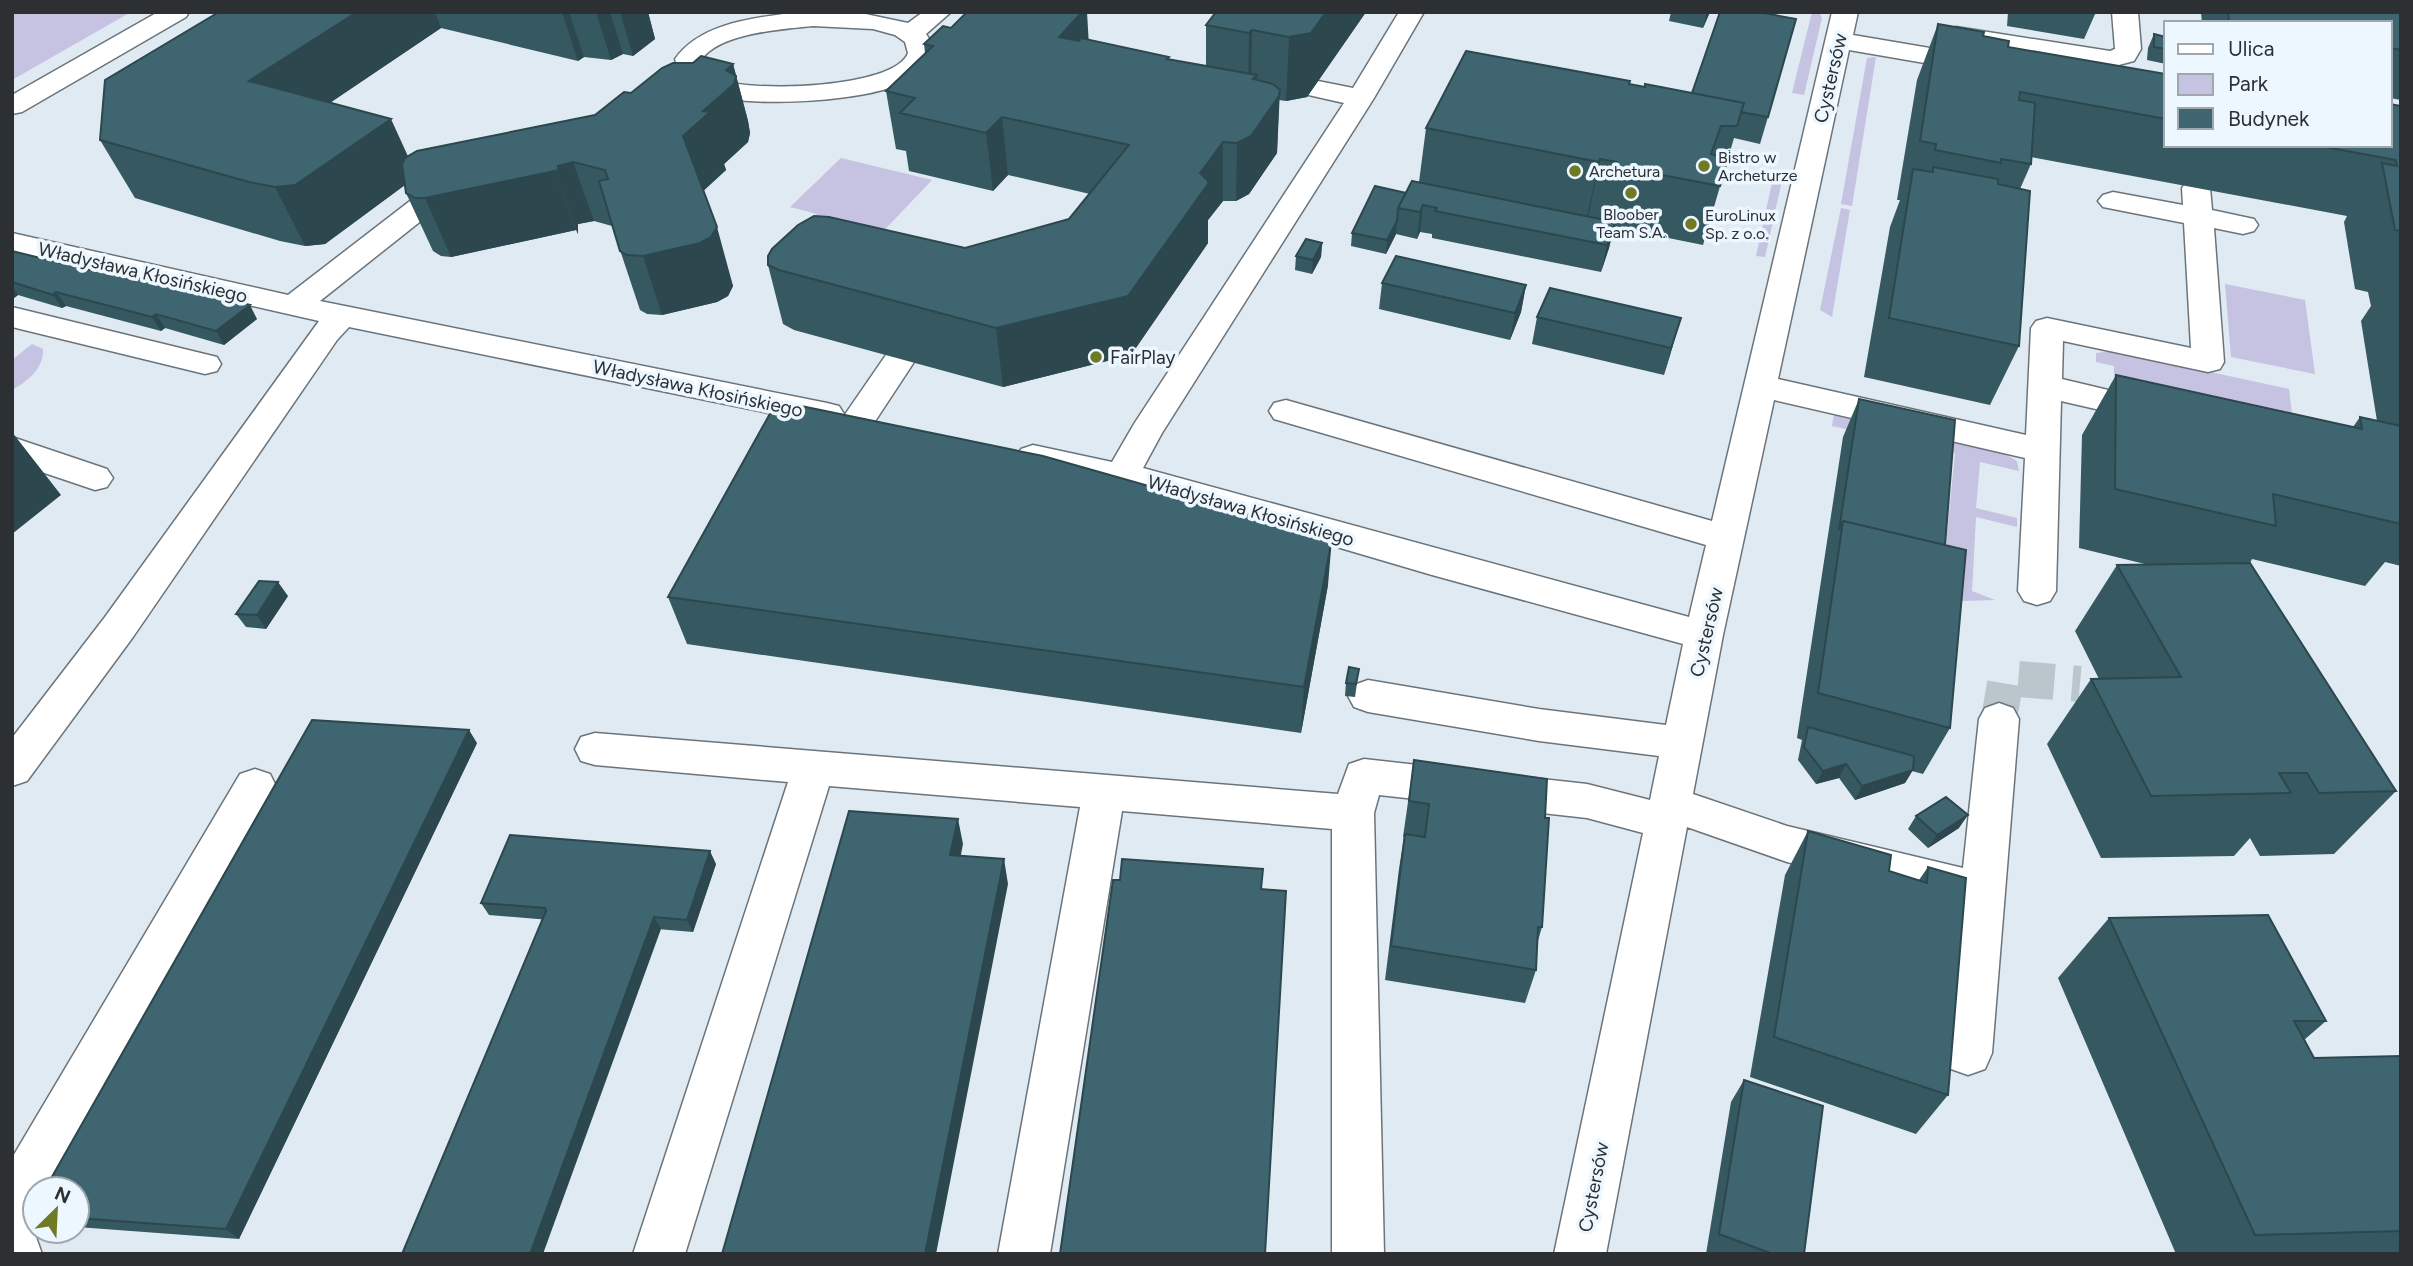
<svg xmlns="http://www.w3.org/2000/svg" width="2413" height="1266" viewBox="0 0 2413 1266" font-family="Figtree,sans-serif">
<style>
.green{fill:#c5c2e2}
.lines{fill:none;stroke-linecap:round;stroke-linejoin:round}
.minor-tunnel{stroke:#bbc5cc;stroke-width:36;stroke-dasharray:36 18;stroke-linecap:butt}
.minor-casing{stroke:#6b747b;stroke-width:3}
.minor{fill:#fff;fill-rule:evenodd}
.wall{fill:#365860}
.shaded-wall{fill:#2c474e}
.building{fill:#3f6670;stroke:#2c474e;stroke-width:2}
.poi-dot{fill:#6f7a25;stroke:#edf7ff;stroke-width:2.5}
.labels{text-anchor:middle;stroke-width:7;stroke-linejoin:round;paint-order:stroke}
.far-poi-label{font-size:16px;fill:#2c3033;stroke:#edf7ff;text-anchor:start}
.street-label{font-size:19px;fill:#2c3033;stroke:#edf7ff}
.poi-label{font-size:19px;fill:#2c3033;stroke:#edf7ff;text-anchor:start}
</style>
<rect width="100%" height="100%" fill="#dfeaf2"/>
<path class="green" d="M12,12H131L12,80Z
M1812,12H1819L1822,18L1804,95L1792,93Z
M1876,57L1852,206L1841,204L1867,58Z
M841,158L932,180L872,243L805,226L817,214L790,207Z
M1775,169L1783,176L1765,257L1756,256Z
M1841,208L1850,210L1832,317L1820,310Z
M2225,284L2305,300L2315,374L2231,357Z
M32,344L43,349C44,368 28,381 12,390V360Z
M2113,351L2289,389L2297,457L2114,387V366L2096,362V353Z
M1834,415L2005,454L2017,461L2019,471L1980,462L1976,508L2017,518V527L1976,517L1972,591L1995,600L1962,601L1941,595L1955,453L1832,426Z"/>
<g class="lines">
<path class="minor-tunnel" d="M1999,719L2006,678L2080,684"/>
<defs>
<path id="minor" d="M158,12H189L186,17L22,112L12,114V95Z
M797,12H856L908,23L923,12H951L926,34C930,40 935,46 934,53C928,103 769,106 731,99C714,96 696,91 683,78C678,73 677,65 675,59C701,22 756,18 797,12ZM813,26L873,29L895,35L905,42L908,53C895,89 748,93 718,79C708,74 704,68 702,59C720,33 784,29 813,26Z
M1399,12H1424L1374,98L1162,433L1143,468L1689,617L1706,545L1274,419L1269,411L1274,403L1286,400L1712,521L1832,12H1858L1853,35L1977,56L1986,58L1990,64L1986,70L1977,72L1849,50L1778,379L2026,435L2031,328L2036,321L2047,318L2191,348L2184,223L2103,207L2098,201L2103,195L2113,192L2183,205L2182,188L2186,182L2196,179L2206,182L2210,188L2212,210L2254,219L2258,225L2254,231L2243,234L2214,228L2224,362L2220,369L2208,372L2063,341L2062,379L2125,394L2130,402L2125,410L2113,413L2061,401L2056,591L2050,601L2037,605L2024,601L2018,591L2025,458L1774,400L1723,635L1693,794L1787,826L1963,868L1979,719L1985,708L1999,703L2013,708L2019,719L1992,1053L1985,1069L1968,1075L1951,1069L1944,1053L1960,905L1787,862L1687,827L1606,1254H1554L1643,833L1587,818L1379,795L1374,813L1384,1254H1332V829L1122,811L1050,1254H998L1080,807L829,786L685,1254H633L788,782L595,765L581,761L575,749L581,737L595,733L1338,794L1349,764L1364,759L1587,784L1650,800L1659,756L1539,741L1368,712L1354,707L1348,696L1354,685L1368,680L1539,709L1666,725L1683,644L1432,575L1177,500L1033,469L1021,465L1016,457L1021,449L1033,445L1112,462L1134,424L1344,103L1304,94L1300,88L1304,82L1313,80L1353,88Z
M2112,12H2138L2141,49L2134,61L2111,67L1956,43L1947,40L1943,35L1947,30L1956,27L2110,51L2115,49Z
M455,171L465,174L469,180L465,186L320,301L827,403L839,406L844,414L839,422L827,425L349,327L337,340L133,637L27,781L12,786V738L105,617L319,321L12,251V233L288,295L445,174Z
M12,307L217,357L221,364L217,371L205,374L12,327Z
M900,349L912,352L916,359L870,429L858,432L846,429L841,421L846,413L888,352Z
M12,437L107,469L113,478L107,487L95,490L12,462Z
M255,769L270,774L276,786L270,798L50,1189H35V1216L31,1223L42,1254H12V1158L240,774Z"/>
</defs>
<use href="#minor" class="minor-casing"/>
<use href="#minor" class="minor"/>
</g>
<path class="wall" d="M219,12H648L655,39L633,56L623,54L611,60L584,57L578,61L441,28L331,102L408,157L595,115L631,93L733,64L748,121L750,133L748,142L724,164L726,170L703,191L733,286L728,296L717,302L662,315L647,314L640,310L612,226L594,221L578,224V234L576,230L451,257L441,256L433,251L406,193L405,185L325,244L305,246L280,241L135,198L100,140Z
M1366,12L1307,97L1286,101L1279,100L1277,153L1249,194L1236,201H1223L1208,220V243L1131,355L1003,387L794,330L783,324L768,265L965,248L1069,219L1090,194L1008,175L993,191L909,171L906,151L896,149L886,91L925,53L924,44L951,28L1089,40L1169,60L1206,66V25Z
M1671,12H1710L1703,28L1669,21Z
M2008,12H2096L2084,39L2007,26Z
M2201,12H2401V100L2390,98V23H2202Z
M1938,24L1983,36L2008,47L2166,74V145H2390L2401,106V566L2385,562L2365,586L2252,559L2250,563L2396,791L2334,854L2260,856L2250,838L2234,856L2101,858L2047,744L2091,679H2099L2075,631L2117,565L2145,564L2079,548L2082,435L2116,375L2353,427L2360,417L2377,421L2361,321L2371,306L2368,292L2355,289L2344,222L2347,216L2031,157V164L2020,189L2019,346L1990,405L1864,377L1890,227L1900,200H1897L1917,80Z
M2154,34L2166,37V64L2147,60L2148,48Z
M1629,84L1768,117L1760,144L1734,138L1703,245L1614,227L1609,248L1601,272L1432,238V234L1420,232L1417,239L1396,234L1386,254L1351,246L1352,233L1419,182L1426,128Z
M1322,243L1321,257L1312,274L1295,270L1296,256Z
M12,251L257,319L224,345L165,328L161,331L66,306L62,308L18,295L14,298L12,297Z
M1382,283L1526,285L1521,312L1510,340L1379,309Z
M1537,317L1673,345L1664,375L1532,344Z
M1859,399L1945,545L1950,728L1923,774L1912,771L1905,783L1855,800L1839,778L1816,784L1798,760L1802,740L1797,738L1843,437Z
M1328,585L1301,733L687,644L668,597Z
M288,596L266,629L246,627L236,614Z
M1359,669L1355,697L1345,696L1346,683Z
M477,743L239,1239L77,1227V1189Z
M1414,760L1545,818L1542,927L1537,944L1536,970L1525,1003L1385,980L1399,869L1404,837H1403Z
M1916,816L1959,828L1928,848L1908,829Z
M1808,831L1889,871L1919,880L1928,867L1948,1095L1916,1134L1750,1077L1785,875Z
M716,864L693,932L489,915L481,903Z
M2109,918L2326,1021L2304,1040L2314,1058L2401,1056V1254H2176L2058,978Z
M1744,1080L1804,1254H1706L1731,1102Z"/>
<path class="shaded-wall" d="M357,12H435L441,28L278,138L249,81Z
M562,12H569L584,57L578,61Z
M596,12H610L623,54L611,60Z
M620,12H648L655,39L633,56Z
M1082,12H1087L1090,63L1059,37Z
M1326,12H1366L1307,97L1286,101L1289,37Z
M1707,12H1710L1703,28L1706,15Z
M1252,30L1251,94L1248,97L1249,33Z
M733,64L748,121L750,133L748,142L724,164L726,170L700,194L683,136L726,70Z
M1257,75L1255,130L1280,90L1277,153L1249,194L1236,201L1237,143L1253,79Z
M1002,117L1008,175L993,191L986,133Z
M391,119L417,176L325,244L305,246L275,187Z
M1223,142V201L1208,220V243L1131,355L1003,387L996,328L1200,173Z
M1600,159L1588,218L1586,221L1599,162Z
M573,162L594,221L578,224V234L557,176L558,166Z
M555,171L576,230L451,257L425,198Z
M1423,205L1420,232L1417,239L1420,212Z
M1397,221L1396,234L1386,254L1387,240Z
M1615,222L1609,248L1601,272L1607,245Z
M717,227L733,286L728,296L717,302L662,315L643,256Z
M1322,243L1321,257L1312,274L1313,260Z
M1526,285L1521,312L1510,340L1515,313Z
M12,287L18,295L14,298L12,296Z
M56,292L66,306L62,308L53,295Z
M250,305L257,319L224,345L216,331Z
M156,314L165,328L161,331L152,317Z
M1681,318L1673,345L1664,375L1671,348Z
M12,432L61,495L12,534Z
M1332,538L1328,585L1301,733L1304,687Z
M278,582L288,596L266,629L257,615Z
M469,730L477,743L239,1239L226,1229Z
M1846,764L1839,778L1816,784L1823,771Z
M1913,770L1905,783L1855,800L1862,786Z
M1968,815L1959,828L1928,848L1937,835Z
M958,819L963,844L956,880L950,855Z
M710,851L716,864L693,932L687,920Z
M1004,859L1008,884L936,1254H925Z
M654,917L661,929L543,1254H530Z"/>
<path class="building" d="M219,12H357L249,81L391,119L295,185L275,187L249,182L100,140L105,80Z
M967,12H1082L1059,37L1079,41L1081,38L1169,57L1167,59L1257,75L1253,79L1273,84L1280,90L1279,96L1251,136L1237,143L1223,142L1207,164L1200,173L1208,181V184L1128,296L996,328L779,270L768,265V256L772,249L798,225L814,216L829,217L965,248L1069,219L1129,145L1002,117L986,133L900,113L915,98L886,91L933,46L924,44L943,26L951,28Z
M1216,12H1326L1311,33L1289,37L1252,30L1249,33L1206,25Z
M1720,12H1758L1796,19L1768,117L1741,112L1744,103L1692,93Z
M2228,12H2401V50L2390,48V23H2233L2229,22Z
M1938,24L1984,32L1983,36L2009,41L2008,47L2166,74V119L2020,92L2019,100L2035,103L2031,164L2001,159V163L1935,150L1936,144L1920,141Z
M2154,34L2166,37V49L2154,47Z
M1466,51L1630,81L1629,84L1645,87V84L1744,103L1737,126H1721L1711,154L1719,156L1718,159L1727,161L1720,186L1615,166L1617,162L1600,159L1599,162L1426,128Z
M701,56L733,64L726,70L736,76L734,84L703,111L710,112L683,136L717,227L711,237L700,243L643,256L627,255L620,251L599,181L608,179L605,170L573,162L558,166L557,176L555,171L425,198H415L406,193L402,164L405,158L417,151L595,115L624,92L631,93L662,68L673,63H693Z
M2390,104L2401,106V231L2395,230L2382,163L2397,166L2396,160L2314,145H2390Z
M1933,167L1998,179V184L2030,191L2019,346L1889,318L1913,169L1933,172Z
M1412,181L1615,222L1607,245L1435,211L1437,208L1423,205L1420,212L1398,208Z
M1375,186L1406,193L1398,208L1397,221L1387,240L1352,233Z
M1306,239L1322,243L1313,260L1296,256Z
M12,251L89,270L93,268L136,281L140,278L185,291L189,288L250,305L216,331L156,314L152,317L56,292L53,295L12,282Z
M1396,256L1526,285L1515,313L1382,283Z
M1550,288L1681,318L1671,348L1537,317Z
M2116,375L2362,429L2360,417L2401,426V524L2273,494L2276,526L2115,489Z
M1859,399L1955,420L1945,545L1843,521L1839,530Z
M777,401L1043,456L1332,538L1304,687L668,597Z
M1843,521L1966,550L1950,728L1818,693Z
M2250,563L2396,791L2319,793L2307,773H2279L2291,793L2151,796L2091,679L2181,677L2117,565Z
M259,581L278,582L257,615L236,614Z
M1349,667L1359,669L1356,684L1346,683Z
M312,720L469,730L226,1229L77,1218V1189H45Z
M1808,727L1914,756L1913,770L1862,786L1846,764L1823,771L1804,747Z
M1414,760L1547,779L1545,818H1549L1542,927H1538L1536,970L1391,946L1405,834L1425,837L1429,804L1409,801Z
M1946,797L1968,815L1937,835L1916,816Z
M849,811L958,819L950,855L1004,859L925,1254H722Z
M1808,831L1891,855L1889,871L1927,883L1928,867L1966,878L1948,1095L1774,1037Z
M510,835L710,851L687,920L654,917L530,1254H402L546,911L545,908L481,903Z
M1122,859L1263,869L1261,889L1286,891L1265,1254H1060L1113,880H1120Z
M2268,915L2326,1021H2294L2314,1058L2401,1056V1231L2255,1235L2109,918Z
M1744,1080L1823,1106L1804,1254H1773L1719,1234Z
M35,1206V1215L30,1214Z"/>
<g class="poi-dot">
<circle cx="1704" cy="166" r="7"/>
<circle cx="1575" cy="171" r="7"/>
<circle cx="1631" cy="193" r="7"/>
<circle cx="1691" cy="224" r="7"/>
<circle cx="1096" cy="357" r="7"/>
</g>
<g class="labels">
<g class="far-poi-label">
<text x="1718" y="163">Bistro w<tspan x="1718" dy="18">Archeturze</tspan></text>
<text x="1589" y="177">Archetura</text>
<text x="1631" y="220" text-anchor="middle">Bloober<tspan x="1631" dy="18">Team S.A.</tspan></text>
<text x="1705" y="221">EuroLinux<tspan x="1705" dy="18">Sp. z o.o.</tspan></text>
</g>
<g class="street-label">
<text transform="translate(1830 78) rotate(-77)" y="7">Cystersów</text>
<text transform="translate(143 272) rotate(13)" y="7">Władysława Kłosińskiego</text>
<text transform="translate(698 388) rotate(12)" y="7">Władysława Kłosińskiego</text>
<text transform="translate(1251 510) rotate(16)" y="7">Władysława Kłosińskiego</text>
<text transform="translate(1706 632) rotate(-77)" y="7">Cystersów</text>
<text transform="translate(1593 1187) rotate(-79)" y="7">Cystersów</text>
</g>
<g class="poi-label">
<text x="1110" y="364">FairPlay</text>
</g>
</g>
<rect width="2413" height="1266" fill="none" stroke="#2c3033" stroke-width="28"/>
<rect x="2164" y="21" width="228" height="126" fill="#edf7ff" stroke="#a0a7ad" stroke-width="2"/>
<rect x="2178" y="44" width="35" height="10" fill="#ffffff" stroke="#a0a7ad" stroke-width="2"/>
<text x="2228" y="56" font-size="21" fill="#2c3033">Ulica</text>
<rect x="2178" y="74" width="35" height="21" fill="#c5c2e2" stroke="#a0a7ad" stroke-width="2"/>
<text x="2228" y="91" font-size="21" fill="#2c3033">Park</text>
<rect x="2178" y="108" width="35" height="21" fill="#3f6670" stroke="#a0a7ad" stroke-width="2"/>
<text x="2228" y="126" font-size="21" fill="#2c3033">Budynek</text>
<g transform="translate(56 1210) rotate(24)"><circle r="33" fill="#edf7ff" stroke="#a0a7ad" stroke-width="2"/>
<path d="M0-5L12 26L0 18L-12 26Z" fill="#6f7a25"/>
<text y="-10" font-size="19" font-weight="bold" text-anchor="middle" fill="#2c3033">N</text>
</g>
</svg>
